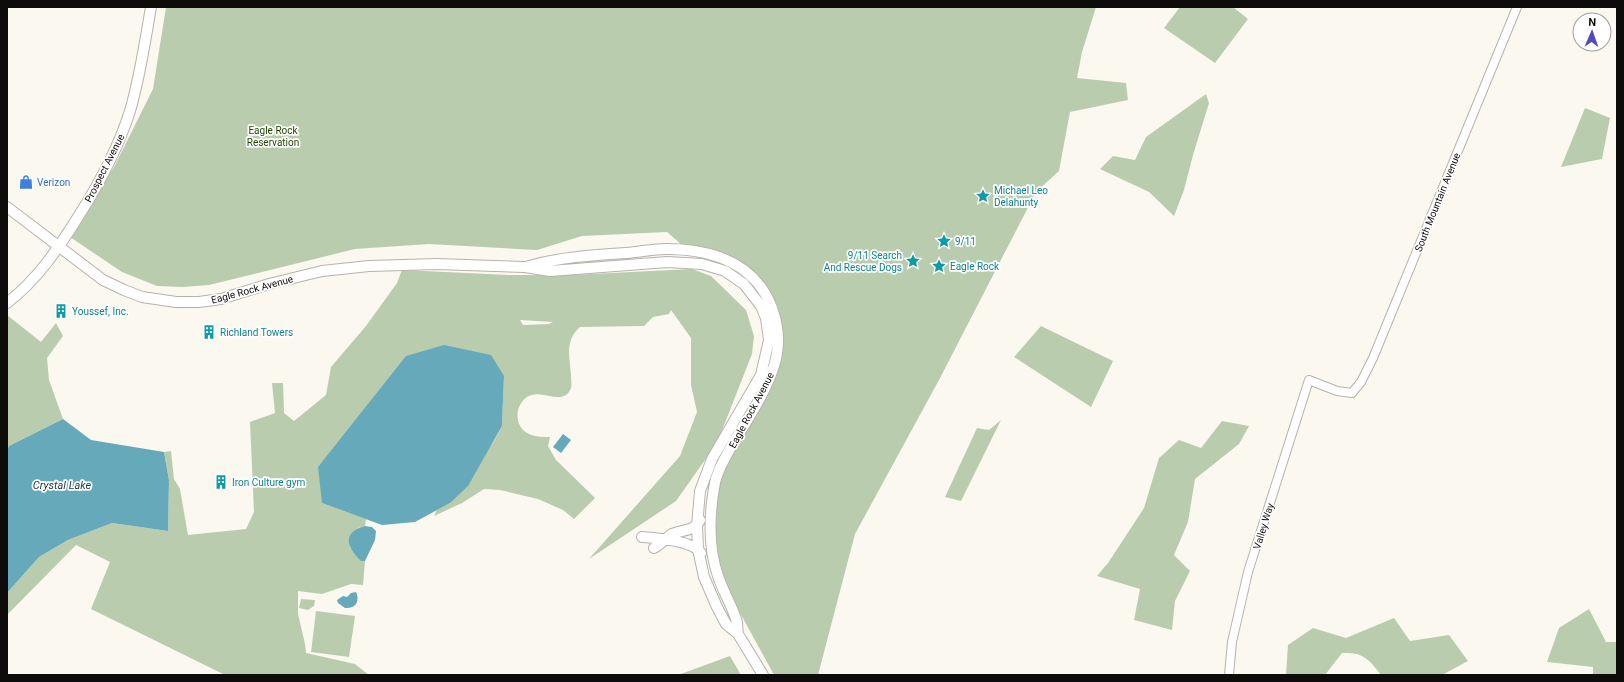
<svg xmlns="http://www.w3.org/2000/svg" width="1624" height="682" viewBox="0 0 1624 682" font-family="Roboto,sans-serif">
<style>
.green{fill:#b9cdae;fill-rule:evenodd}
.water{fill:#66a9ba}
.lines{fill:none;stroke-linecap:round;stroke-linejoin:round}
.minor-casing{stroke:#b6b3ac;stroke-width:10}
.major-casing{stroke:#b6b3ac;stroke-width:12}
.minor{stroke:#fff;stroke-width:8}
.major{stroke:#fff;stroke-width:10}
.labels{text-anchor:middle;stroke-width:3.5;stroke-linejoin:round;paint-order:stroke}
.park-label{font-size:10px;fill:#224600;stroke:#fff}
.street-label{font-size:10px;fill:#0d0c0a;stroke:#fff}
.shop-label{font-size:10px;fill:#366cbe;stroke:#fff;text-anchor:start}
.culture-label{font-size:10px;fill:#0d838f;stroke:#fff;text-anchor:start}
.water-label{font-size:11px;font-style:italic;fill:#173840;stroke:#fff}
</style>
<rect width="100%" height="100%" fill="#fbf8f0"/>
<path class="green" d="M166,7H1096L1082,52L1077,78L1126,83L1128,100L1070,112L1059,171L1036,192L939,380L855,534L818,675H774L721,578L714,519L721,477L765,386L778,346V311L756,280L718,257L682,245L667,232L582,236L537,250L429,244L355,249L209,285L183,287L157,286L122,272L67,235L114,167L153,89Z
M1180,7H1233L1248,19L1215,63L1164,28Z
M1206,94L1209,103L1193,155L1184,190L1174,216L1149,192L1100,169L1113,156L1135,160L1146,137Z
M1585,108L1610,118L1602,159L1561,167Z
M692,269L711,276L746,310L754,336L752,354L717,443L676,501L589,559L680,456L697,412L691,385V338L671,310L669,314L653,317L644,326L580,327C564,341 570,357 571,376C571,380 572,385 571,388C563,408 542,387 527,397C514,406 514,427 529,434C535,437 544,437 550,437L548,446L556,460L595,498L574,519L563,510L538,499L500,490L484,489L462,503L434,516L437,510L450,503L494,441L502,426L504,376L322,503L366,519L365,526L358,528L350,547L361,560L365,561L363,585L351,584L322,594L298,591V614L305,644L306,653L355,664L369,675H225L91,609L110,562L76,545L7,615V593L39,557L68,540L112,523L168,531L169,480L164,452L171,451L174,479L180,489L188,535L246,529L254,512L250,422L275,413L272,383H283L284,413L294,421L326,395L331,367L366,326L397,283L402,270L509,275H570ZM520,320L553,322L549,324L523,325Z
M7,315L41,342L56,323L63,336L47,358L49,380L63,419L9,446L7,450Z
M1041,326L1113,361L1091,407L1014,357Z
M1001,420L961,501L945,497L977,428L989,430Z
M1222,421L1249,426L1239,444L1195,479L1188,522L1174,555L1190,571L1175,601L1172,630L1134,620L1140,589L1097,576L1108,563L1144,508L1159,458L1179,440L1201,448Z
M301,599L315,600L314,606L308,610L299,608Z
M1589,609L1606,642H1617V675H1593V667L1547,662L1559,628Z
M316,611L355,616L349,657L311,652Z
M1394,618L1410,641L1449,635L1468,661L1442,675H1381C1369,659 1363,652 1342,653L1325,675H1286L1288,645L1313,628L1346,638Z
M730,656L741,675H678Z"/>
<path class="water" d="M444,345L491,355L504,376L502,426L468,486L450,503L415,522L382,525L322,503L318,467L406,356Z
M63,419L91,440L164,452L169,480L168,531L112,523L68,540L39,557L7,593V450L9,446Z
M563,434L571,440L561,453L553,447Z
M365,526L372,527L376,531L375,540L365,561H361C347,547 341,533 365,526Z
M356,592C360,601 356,609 345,608L338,603L337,600L343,596L347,597L351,593Z"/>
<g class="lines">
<defs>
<path id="minor" d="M1229,675L1232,642L1248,572L1309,380L1337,391L1352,393L1361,382L1373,358L1517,7"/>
<path id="major" d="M7,207L103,280L124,290L142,297L176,302H199L221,299L269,284L322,271L369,266L437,264L525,267L550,271L667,262L702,264L725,271L744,284L761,306L766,318L769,340L761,375L712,459L700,491L697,526L698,549L704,577L717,607L726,624L738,634L763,675
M529,266C561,257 593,255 626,253C641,252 656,248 670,249C714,250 755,263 772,308C779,327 780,347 774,366C765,394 747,420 732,445C725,459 716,472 714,488C709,518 708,547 718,576C723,591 731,604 736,619C738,623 737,630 738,634
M7,303C37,280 58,249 78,217C99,184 118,149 130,111C140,77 145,42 151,7
M642,537C656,538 692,540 701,553
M654,548C661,544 666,538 672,534C683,529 694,532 700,520"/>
</defs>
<use href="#minor" class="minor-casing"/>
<use href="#major" class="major-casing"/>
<use href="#minor" class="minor"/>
<use href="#major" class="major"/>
</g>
<defs>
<symbol id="shop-bare" viewBox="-9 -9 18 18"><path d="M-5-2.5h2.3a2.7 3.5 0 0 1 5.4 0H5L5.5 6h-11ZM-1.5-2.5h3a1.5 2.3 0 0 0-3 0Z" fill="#3f7fe0" stroke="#fff" stroke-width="2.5" paint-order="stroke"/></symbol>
<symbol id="sight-bare" viewBox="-9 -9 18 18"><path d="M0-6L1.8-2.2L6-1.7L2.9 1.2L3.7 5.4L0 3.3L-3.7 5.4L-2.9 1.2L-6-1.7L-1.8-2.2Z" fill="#0f9aa8" stroke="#fff" stroke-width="2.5" paint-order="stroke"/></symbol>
<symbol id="building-bare" viewBox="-9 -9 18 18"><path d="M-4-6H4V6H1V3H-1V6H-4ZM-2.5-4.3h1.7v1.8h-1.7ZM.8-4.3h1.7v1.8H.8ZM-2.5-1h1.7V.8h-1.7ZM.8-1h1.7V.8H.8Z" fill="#0f9aa8" stroke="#fff" stroke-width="2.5" paint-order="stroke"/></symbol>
</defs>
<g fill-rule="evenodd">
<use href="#shop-bare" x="16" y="172" width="20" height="20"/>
<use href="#sight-bare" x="973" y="186" width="20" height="20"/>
<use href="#sight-bare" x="934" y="231" width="20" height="20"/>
<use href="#sight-bare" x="903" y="251" width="20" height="20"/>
<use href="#sight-bare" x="929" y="256" width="20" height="20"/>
<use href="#building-bare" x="51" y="301" width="20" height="20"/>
<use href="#building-bare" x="199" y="322" width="20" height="20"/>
<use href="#building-bare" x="211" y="472" width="20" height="20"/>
</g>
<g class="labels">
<g class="park-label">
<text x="273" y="134">Eagle Rock<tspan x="273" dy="12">Reservation</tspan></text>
</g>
<g class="street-label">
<text transform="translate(104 168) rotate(-63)" y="4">Prospect Avenue</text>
<text transform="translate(1437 202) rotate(-68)" y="4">South Mountain Avenue</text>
<text transform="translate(252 289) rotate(-15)" y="4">Eagle Rock Avenue</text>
<text transform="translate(751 410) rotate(-62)" y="4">Eagle Rock Avenue</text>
<text transform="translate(1263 526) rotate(-73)" y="4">Valley Way</text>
</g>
<g class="shop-label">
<text x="37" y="186">Verizon</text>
</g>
<g class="culture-label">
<text x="994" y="194">Michael Leo<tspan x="994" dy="12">Delahunty</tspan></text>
<text x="955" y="245">9/11</text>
<text x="902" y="259" text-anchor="end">9/11 Search<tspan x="902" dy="12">And Rescue Dogs</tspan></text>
<text x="950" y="270">Eagle Rock</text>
<text x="72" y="315">Youssef, Inc.</text>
<text x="220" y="336">Richland Towers</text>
<text x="232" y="486">Iron Culture gym</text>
</g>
<g class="water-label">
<text x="62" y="489">Crystal Lake</text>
</g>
</g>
<rect width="1624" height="682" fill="none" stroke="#0d0c0a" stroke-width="16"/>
<g transform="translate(1592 32) rotate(2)"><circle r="19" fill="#ffffff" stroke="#9e9e9d"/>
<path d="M0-3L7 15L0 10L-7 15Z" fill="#5448bf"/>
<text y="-6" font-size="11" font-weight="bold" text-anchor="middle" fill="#0d0c0a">N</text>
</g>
</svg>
